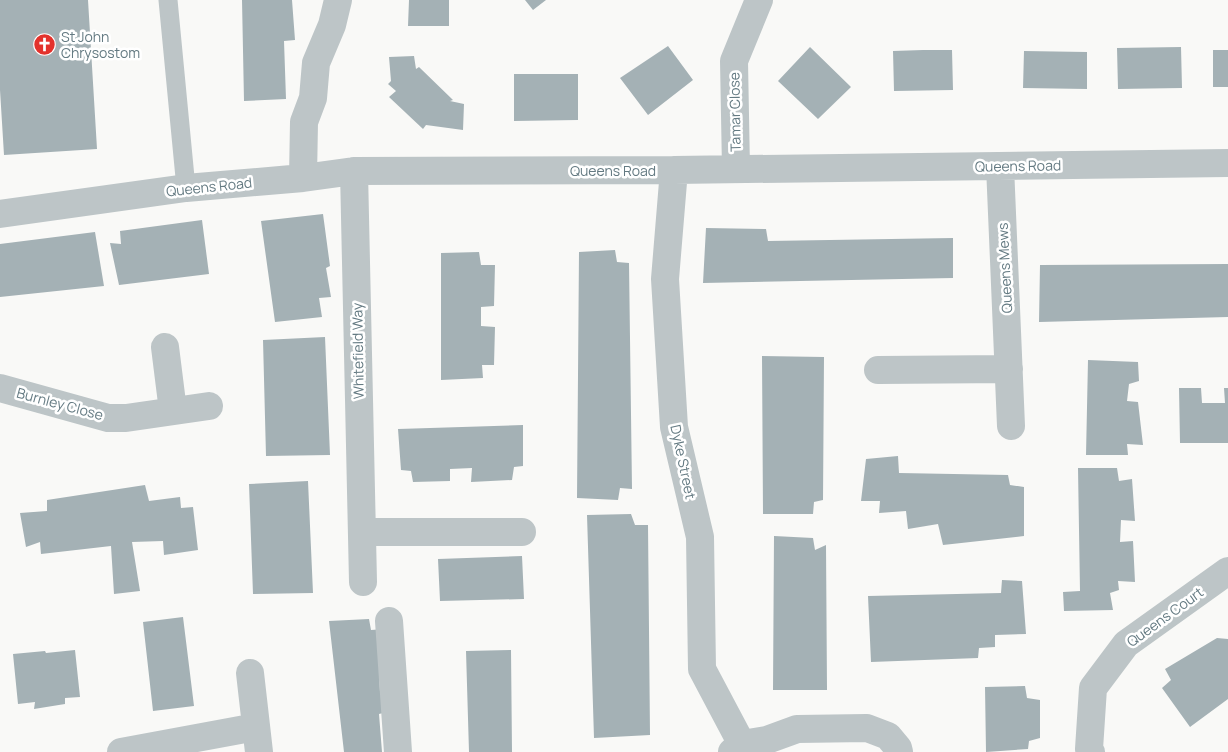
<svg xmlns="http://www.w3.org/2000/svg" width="1228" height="752" viewBox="0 0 1228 752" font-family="Manrope,sans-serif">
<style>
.building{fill:#a4b1b5}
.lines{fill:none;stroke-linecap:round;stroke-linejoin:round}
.lane{stroke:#bdc5c7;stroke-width:19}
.street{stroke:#bdc5c7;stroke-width:28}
.labels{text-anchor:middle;stroke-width:5;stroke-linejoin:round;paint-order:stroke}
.poi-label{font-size:14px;fill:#647a82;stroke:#fff;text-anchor:start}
.street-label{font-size:14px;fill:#647a82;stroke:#fff}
</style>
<rect width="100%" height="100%" fill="#f9f9f7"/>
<path class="building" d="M0,0H88L97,149L4,155L0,90Z
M242,0H292L295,40L284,41L286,99L244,101Z
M409,0H449V26H408Z
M525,0H546L533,10Z
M668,46L693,80L648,115L620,78Z
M810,47L851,87L818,119L778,81Z
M1181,47L1182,88L1118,89L1117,48Z
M923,50H952L953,90L894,91L893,51Z
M1213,50H1228V87H1213Z
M1024,51L1087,52V89L1023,88Z
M414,56L416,69L419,67L453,100L450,101L464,104L463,130L426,125L423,129L389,97L396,91L388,84L391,81L389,57Z
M514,74H578V120L514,121Z
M323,214L330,266L326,268L331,297L319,298L322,317L275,322L261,221Z
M202,220L209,274L119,285L110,243L121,244L120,231Z
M706,228L766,229L768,241L953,238V278L703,283Z
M95,232L104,286L0,297V244Z
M615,250L617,262L629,263L632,489L620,488L618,500L577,498L579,252Z
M479,252L481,265H495L494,306L481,307V326L495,327L494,365H482L483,378L441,380V253Z
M1228,264V317L1039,322L1040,265Z
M325,337L330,455L266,456L263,340Z
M762,356L824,357L823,500L814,502L813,514H763Z
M1088,360L1138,362L1139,381L1129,384L1127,401L1138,402L1143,445L1127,444L1128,455H1086Z
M1179,388H1201L1202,403H1225L1224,388H1228V443H1180Z
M523,425V466L514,467L512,480L471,482L472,468L450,469V481L413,482L411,471L401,470L398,429Z
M898,456L899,473L1008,475L1010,485L1024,487V536L943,545L938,524L908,529L906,511L879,513L880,501H861L866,459Z
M1078,468H1117L1119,481L1132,479L1135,521L1121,520L1120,542L1133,541L1135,582L1118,581L1119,590L1110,593L1113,610L1064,611L1063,592L1080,591Z
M308,481L313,593L253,594L249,484Z
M145,485L149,501L180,497L181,508L193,507L198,550L164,555L163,541L132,542L140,591L114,594L111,546L41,554L40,542L26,547L20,513L47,511V500Z
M631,514L635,525H648L650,735L594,738L587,515Z
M774,536L813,538L815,550L826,545L827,690H773Z
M522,556L524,599L440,601L438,559Z
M1002,580L1022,581L1026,634L995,635V647L979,648L978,658L871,662L868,596L1001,593Z
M183,617L194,706L153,711L143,622Z
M369,619L371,630L385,629L379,671L380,692L394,690L395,710L379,714L382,752H344L329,621Z
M1217,638L1228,639V699L1190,727L1162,688L1171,680L1165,669Z
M75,650L80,697L65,698V704L34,709L35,702L18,704L13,654L45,651L46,653Z
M511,650L512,752H469L466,651Z
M1025,686L1027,698L1040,700V738L1029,741L1028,749L986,752L985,687Z"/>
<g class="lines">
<path class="lane" d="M168,0L186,188"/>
<path class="street" d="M1000,166L1011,426
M736,169L734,61L759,0
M674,170L665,279L674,427L700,537L702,669L746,752
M354,171L363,582
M303,178L304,122L313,98L316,63L332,25L338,0
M0,214L186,188L303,178L354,171L674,170L1228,163
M165,347L173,411
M878,370L1009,369
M0,388L108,418H126L209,406
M362,532H522
M389,621L398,752
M250,673L259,752
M121,752L256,727
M732,752L742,744L767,740L797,729L867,728L888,736L898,748L899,752
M1091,752L1089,749L1093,688L1126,644L1228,571"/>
</g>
<defs>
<symbol id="church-disc" viewBox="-11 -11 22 22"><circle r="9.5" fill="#e3322c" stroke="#fff"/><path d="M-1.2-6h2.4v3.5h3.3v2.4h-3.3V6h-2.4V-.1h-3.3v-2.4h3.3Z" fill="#fff"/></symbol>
</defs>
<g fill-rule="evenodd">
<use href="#church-disc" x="32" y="32" width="25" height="25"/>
</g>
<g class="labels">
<g class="poi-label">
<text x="61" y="42">St John<tspan x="61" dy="16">Chrysostom</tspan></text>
</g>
<g class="street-label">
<text transform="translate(735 112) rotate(-91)" y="5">Tamar Close</text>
<text transform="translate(1018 166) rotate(-1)" y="5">Queens Road</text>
<text x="613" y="176">Queens Road</text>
<text transform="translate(209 187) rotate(-6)" y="5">Queens Road</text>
<text transform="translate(1005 268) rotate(-93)" y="5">Queens Mews</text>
<text transform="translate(358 351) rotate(-91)" y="5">Whitefield Way</text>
<text transform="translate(60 404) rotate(15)" y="5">Burnley Close</text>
<text transform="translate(683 462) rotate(78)" y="5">Dyke Street</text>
<text transform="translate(1165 617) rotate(-36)" y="5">Queens Court</text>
</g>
</g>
</svg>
